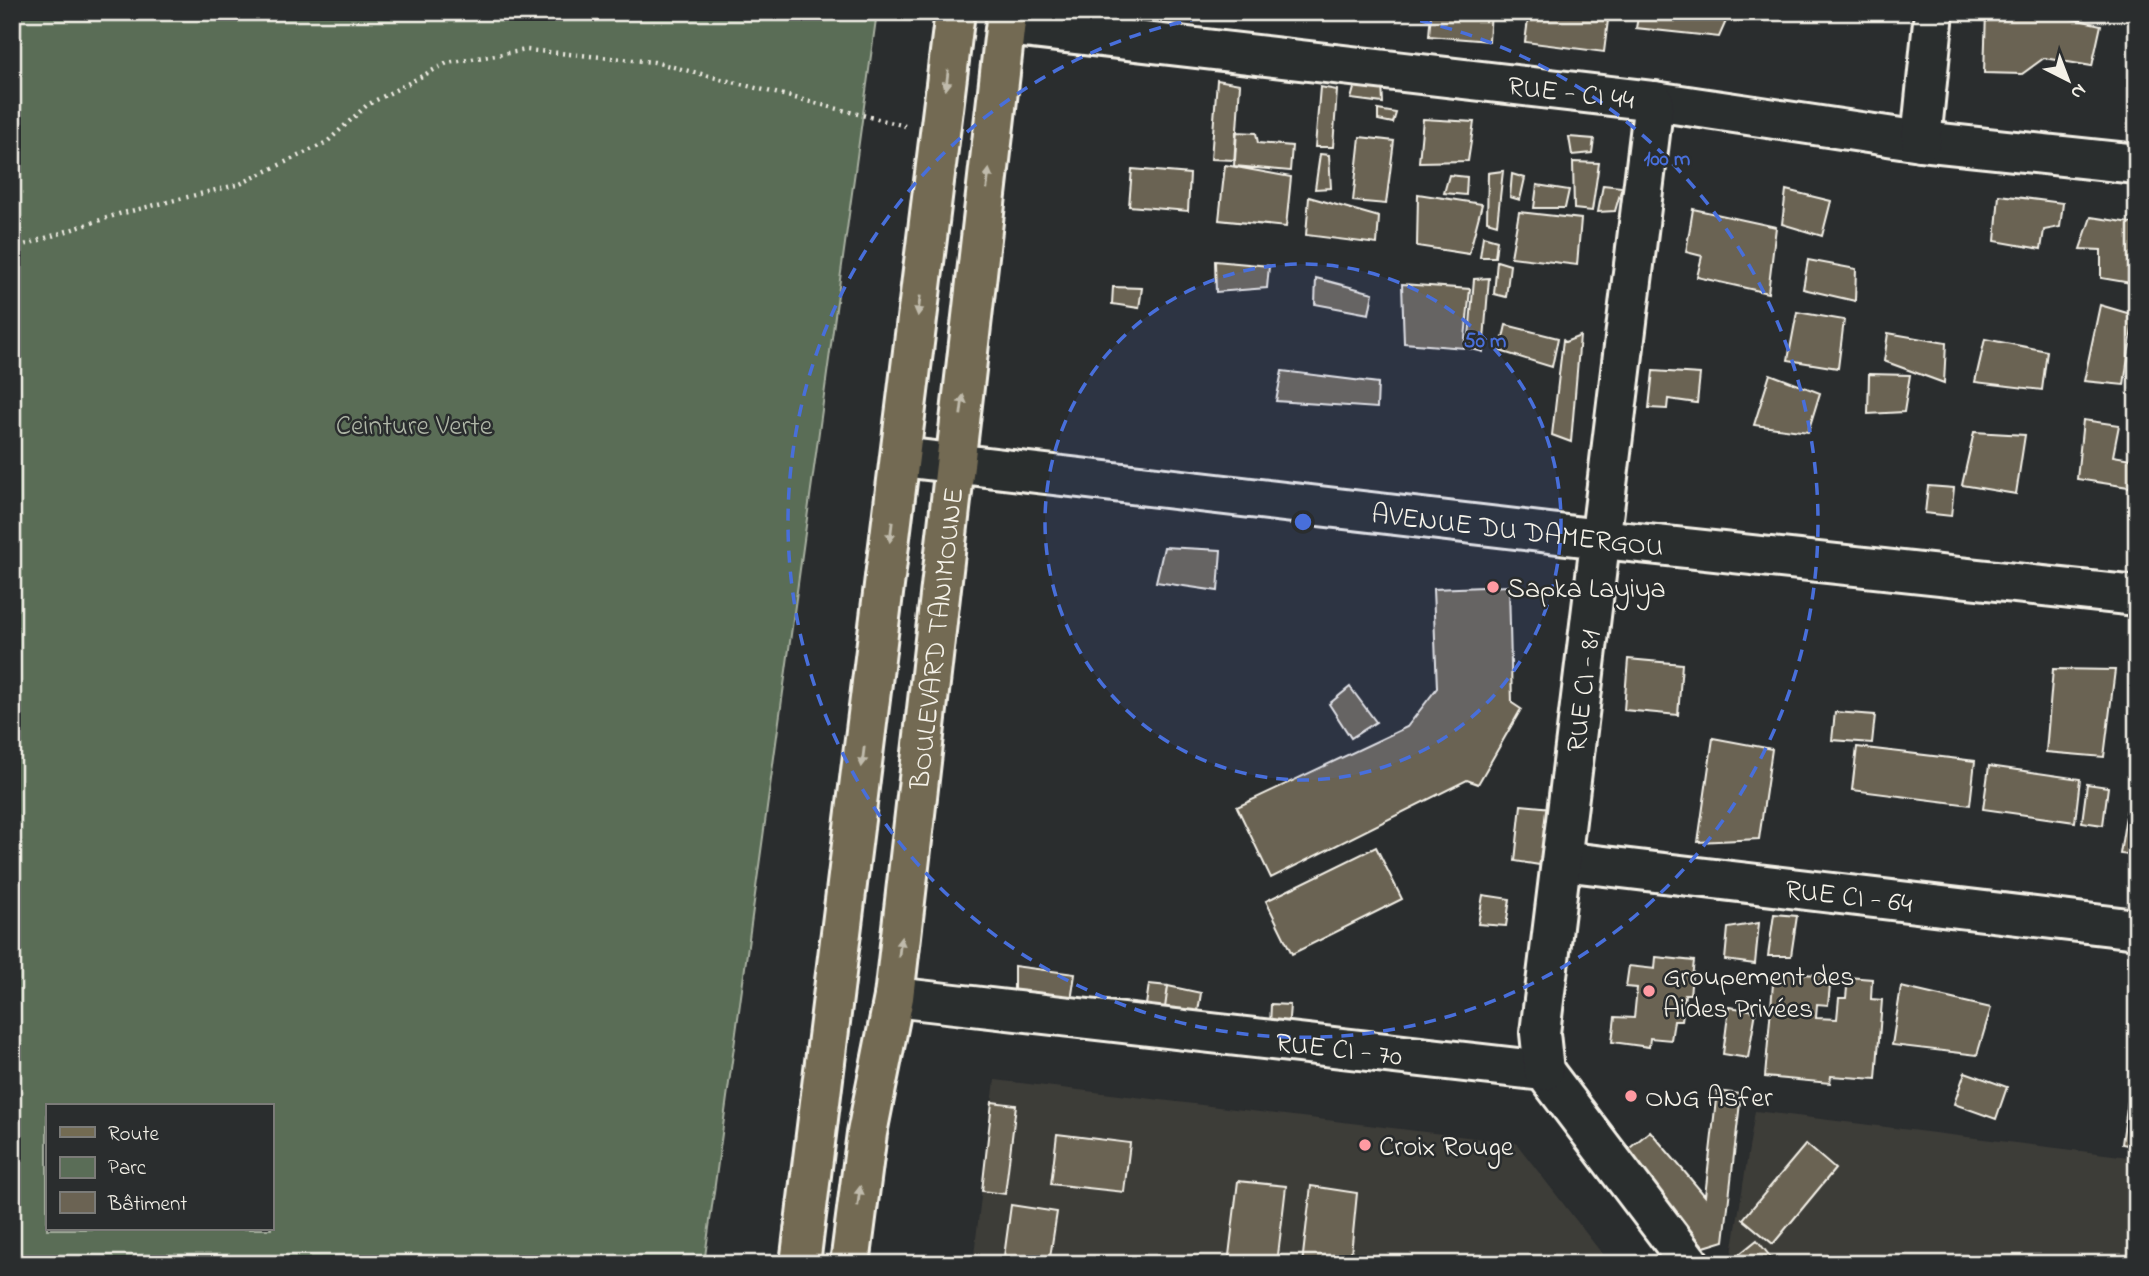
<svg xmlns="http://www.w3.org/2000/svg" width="2149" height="1276" viewBox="0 0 2149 1276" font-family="'Indie Flower',sans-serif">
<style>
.built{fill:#3e3d39}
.green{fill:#5a6d57;stroke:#a7afa0;stroke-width:2;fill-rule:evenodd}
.building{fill:#6b6353;stroke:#f4f1e8;stroke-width:2}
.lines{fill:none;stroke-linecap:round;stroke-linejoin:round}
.minor-casing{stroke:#f4f1e8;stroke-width:44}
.major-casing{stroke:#f4f1e8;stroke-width:44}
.path{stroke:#f4f1e8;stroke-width:4.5;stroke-dasharray:2 5;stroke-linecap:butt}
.minor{stroke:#2a2d2e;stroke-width:38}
.major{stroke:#736b52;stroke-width:38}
.oneway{fill:#c0bbac}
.ring{fill:none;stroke:#486fdb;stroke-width:3.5;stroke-dasharray:12 9}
.poi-dot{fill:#ff9aa2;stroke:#2a2d2e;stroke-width:2.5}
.labels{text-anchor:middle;stroke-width:5;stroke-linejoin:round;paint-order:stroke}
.street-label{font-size:28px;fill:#f4f1e8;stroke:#2a2d2e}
.park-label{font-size:28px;fill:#afb6a7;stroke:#2a2d2e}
.poi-label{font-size:28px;fill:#f4f1e8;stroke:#2a2d2e;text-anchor:start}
.centre{fill:#486fdb;stroke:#2a2d2e;stroke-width:3.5}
.ring-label{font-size:21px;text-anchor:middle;font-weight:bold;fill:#486fdb;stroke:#2a2d2e;stroke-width:5;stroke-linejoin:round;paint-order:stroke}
</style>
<rect width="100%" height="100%" fill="#2a2d2e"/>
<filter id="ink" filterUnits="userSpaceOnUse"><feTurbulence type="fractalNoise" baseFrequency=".0143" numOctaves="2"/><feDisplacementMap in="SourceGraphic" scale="14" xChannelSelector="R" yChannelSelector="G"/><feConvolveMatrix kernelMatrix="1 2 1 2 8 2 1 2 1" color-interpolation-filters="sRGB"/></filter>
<g filter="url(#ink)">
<path class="built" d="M995,1080L1516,1143L1610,1264H973Z
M1755,1111L2137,1158V1264H1707L1703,1258L1732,1254Z"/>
<path class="green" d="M12,12H877L704,1264H12ZM47,1106H271V1229H47Z"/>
<path class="building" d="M1431,12H1491L1489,41L1429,36Z
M1529,12H1609L1604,52L1525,42Z
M1639,12H1730L1719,37L1636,28Z
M1986,12H2042L2101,25L2092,66L2044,58L2022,74L1984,73Z
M1217,80L1240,84L1235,160L1211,159Z
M1356,81L1382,83L1383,103L1351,99Z
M1320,87L1337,90L1333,147H1315Z
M1378,110L1396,113L1393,123L1378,120Z
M1423,119L1474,122L1468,161L1419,162Z
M1236,132L1256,133L1258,143L1292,146L1290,171L1234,166Z
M1360,137L1394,141L1386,204L1353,201Z
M1569,137L1594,139L1592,153L1572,155Z
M1320,154L1329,155L1331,188L1315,189Z
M1573,162L1599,163L1592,211L1574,209Z
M1225,165L1291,177L1286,227L1219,220Z
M1132,169L1190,174L1188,211L1129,206Z
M1503,171L1497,224L1487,221L1488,173Z
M1512,174L1525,178L1520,200L1510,197Z
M1449,175L1467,177L1466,195L1444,193Z
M1537,185L1569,190L1565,208H1534Z
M1603,185L1622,187L1615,211L1598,212Z
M1786,190L1831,201L1822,236L1782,224Z
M1418,194L1482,204L1469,254L1417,246Z
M1999,195L2063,203L2060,227L2044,230L2041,249L1995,241Z
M1309,197L1379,217L1377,244L1306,235Z
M1693,209L1776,227L1768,293L1697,277L1702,256L1686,252Z
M1519,212L1581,219L1577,265L1511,257Z
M2091,217L2137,224V284L2101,278V250L2080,249Z
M1483,236L1497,240L1495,257H1480Z
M1808,260L1856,269L1855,301L1803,289Z
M1215,261L1269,266L1267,288L1216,292Z
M1497,261L1510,265L1506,297L1494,294Z
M1316,278L1373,293L1369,314L1315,304Z
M1489,278L1483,352L1468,348L1474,279Z
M1402,284L1470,289L1464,348L1404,343Z
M1113,287L1142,288L1139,308L1112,304Z
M2100,305L2134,315L2124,385L2084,381Z
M1797,312L1844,320L1838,368L1788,360Z
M1506,325L1558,338L1552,367L1500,351Z
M1888,333L1946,343L1944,383L1884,361Z
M1580,336L1571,442L1552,435L1563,340L1565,342Z
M1985,339L2047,351L2042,390L1975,382Z
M1282,371L1378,383L1377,408L1276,401Z
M1653,371L1700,374L1697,403L1668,399L1667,409L1649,408Z
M1770,374L1820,393L1808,432L1754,425Z
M1869,374L1910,375L1904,412L1868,414Z
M2083,420L2119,425L2113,456L2137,460L2135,488L2077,479Z
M1974,432L2025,435L2016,494L1962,485Z
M1928,486L1954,488L1951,516L1925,513Z
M1164,547L1221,550L1218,591L1156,582Z
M1509,586L1512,703L1521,709L1478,784L1467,780L1271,878L1237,807L1407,727L1437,688L1433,589Z
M1628,659L1682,664L1678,715L1624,710Z
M2053,669L2115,670L2104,757L2046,752Z
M1350,687L1376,722L1351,738L1329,704Z
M1835,712L1875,715L1872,743L1832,740Z
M1713,738L1772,749L1759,839L1698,842Z
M1857,747L1975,761L1970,805L1852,790Z
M1989,766L2080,779L2075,822L1983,809Z
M2130,779L2137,780V810L2127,809Z
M2087,784L2108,787L2103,825L2082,822Z
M1521,805L1552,808L1546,866L1515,861Z
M2127,809L2137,810V856L2120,854Z
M1376,847L1402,899L1292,954L1266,901Z
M1483,895L1510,899L1506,926L1478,924Z
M1774,914L1797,916L1791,956H1768Z
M1759,923L1755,964L1725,960L1728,928Z
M1656,957L1694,961L1690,994H1685L1682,1021H1674L1671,1040L1650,1038L1649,1047L1612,1042L1615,1017L1634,1018L1637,988L1626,987L1629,966L1655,969Z
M1014,966L1075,974L1071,1001L1014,992Z
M1774,972L1831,976L1828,1005L1817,1004L1816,1018L1837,1019L1839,998H1846L1848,977L1872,979L1871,999L1882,1000L1876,1079L1831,1076L1830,1083L1765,1077Z
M1149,984L1168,986L1164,1015L1145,1012Z
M1168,986L1201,993L1196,1024L1164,1015Z
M1901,987L1991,1008L1977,1055L1892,1045Z
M1271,1004L1290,1005L1288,1031L1270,1026Z
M1729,1007L1756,1011L1748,1058L1723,1054Z
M1965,1072L2007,1087L1996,1119L1954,1104Z
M2130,1086L2137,1088V1120L2133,1146L2122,1144Z
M1717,1091L1741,1094L1724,1241L1704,1247L1624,1153L1650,1131L1705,1196Z
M992,1102L1016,1105L1005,1194L982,1191Z
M1057,1134L1130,1143L1124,1192L1051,1184Z
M1806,1144L1835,1169L1773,1244L1743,1219Z
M1238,1181L1286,1186L1277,1264H1228Z
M1311,1186L1357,1193L1350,1264H1302Z
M1011,1205L1057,1212L1049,1264H1003Z
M1757,1240L1776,1264H1727Z"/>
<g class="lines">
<defs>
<g id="minor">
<path id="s1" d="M1006,26L1654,101L1921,141L2137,164"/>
<path d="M1921,141L1934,12"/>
<path id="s2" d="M901,457L1601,539L2137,596"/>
<path id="s3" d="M1562,861L2137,929"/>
<path id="s4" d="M894,997L1544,1071L1690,1264"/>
<path id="s5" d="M1544,1071L1540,1033L1654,101"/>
</g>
<g id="major">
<path d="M800,1264L955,12"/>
<path id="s6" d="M850,1264L867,1133L894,997L1007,12"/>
</g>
</defs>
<use href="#minor" class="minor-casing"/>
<use href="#major" class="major-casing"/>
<path class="path" d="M12,249L119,214L240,184L327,142L367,105L447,63L527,50L654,62L905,126"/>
<use href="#minor" class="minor"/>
<use href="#major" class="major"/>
</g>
<defs><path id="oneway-solid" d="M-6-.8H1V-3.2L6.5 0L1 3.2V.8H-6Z" transform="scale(1.75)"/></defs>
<g class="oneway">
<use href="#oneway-solid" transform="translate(947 80) rotate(97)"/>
<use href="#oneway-solid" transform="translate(988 179) rotate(-83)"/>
<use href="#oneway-solid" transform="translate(919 306) rotate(97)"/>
<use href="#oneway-solid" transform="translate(962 405) rotate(-83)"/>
<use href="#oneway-solid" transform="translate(891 532) rotate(97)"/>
<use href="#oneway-solid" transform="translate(863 757) rotate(97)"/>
<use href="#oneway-solid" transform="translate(900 947) rotate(-83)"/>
<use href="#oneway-solid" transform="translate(859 1196) rotate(-83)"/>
</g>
</g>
<circle cx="1303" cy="522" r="258" fill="#486fdb" fill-opacity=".12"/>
<g class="ring">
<circle cx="1303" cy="522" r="258"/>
<path d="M1379 13A515 515 0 1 1 1227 13"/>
</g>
<g class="poi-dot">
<circle cx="1493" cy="587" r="7"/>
<circle cx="1649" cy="991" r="7"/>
<circle cx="1631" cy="1096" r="7"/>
<circle cx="1365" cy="1145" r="7"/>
</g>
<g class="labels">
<g class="street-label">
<text dy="10" stroke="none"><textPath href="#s1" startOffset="569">RUE - CI 44</textPath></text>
<text dy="10" stroke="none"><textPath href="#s2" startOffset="621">AVENUE DU DAMERGOU</textPath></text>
<text dy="10" stroke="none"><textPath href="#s6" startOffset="632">BOULEVARD TANIMOUNE</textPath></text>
<text dy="10" stroke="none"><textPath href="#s5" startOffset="383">RUE CI - 81</textPath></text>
<text dy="10" stroke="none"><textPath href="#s3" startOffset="289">RUE CI - 64</textPath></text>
<text dy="10" stroke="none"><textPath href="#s4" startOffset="448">RUE CI - 70</textPath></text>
</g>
<g class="park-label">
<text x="414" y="434">Ceinture Verte</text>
</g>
<g class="poi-label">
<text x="1507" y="597">Sapka Layiya</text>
<text x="1663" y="985">Groupement des<tspan x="1663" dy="32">Aides Privées</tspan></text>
<text x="1645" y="1106">ONG Asfer</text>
<text x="1379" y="1155">Croix Rouge</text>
</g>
</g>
<circle cx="1303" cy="522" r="10" class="centre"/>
<g class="ring-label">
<text x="1667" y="165">100 m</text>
<text x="1485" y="347">50 m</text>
</g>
<rect width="2149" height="1276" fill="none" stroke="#2a2d2e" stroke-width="42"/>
<rect x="21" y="21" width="2107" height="1234" fill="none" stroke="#f4f1e8" stroke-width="2.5" filter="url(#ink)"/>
<rect x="46" y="1104" width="228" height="126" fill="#2a2d2e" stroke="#7b7b78" stroke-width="2"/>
<rect x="60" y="1127" width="35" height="10" fill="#736b52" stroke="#7b7b78" stroke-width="2"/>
<text x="108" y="1140" font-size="21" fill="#f4f1e8">Route</text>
<rect x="60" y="1157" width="35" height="21" fill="#5a6d57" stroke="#7b7b78" stroke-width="2"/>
<text x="108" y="1174" font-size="21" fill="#f4f1e8">Parc</text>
<rect x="60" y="1192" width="35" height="21" fill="#6b6353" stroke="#7b7b78" stroke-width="2"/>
<text x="108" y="1210" font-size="21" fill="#f4f1e8">Bâtiment</text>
<g transform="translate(2068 80) rotate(138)" stroke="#2a2d2e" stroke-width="5" paint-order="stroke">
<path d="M0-5L12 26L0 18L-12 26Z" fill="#f4f1e8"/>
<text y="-10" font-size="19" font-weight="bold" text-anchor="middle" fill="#f4f1e8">N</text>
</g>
</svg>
